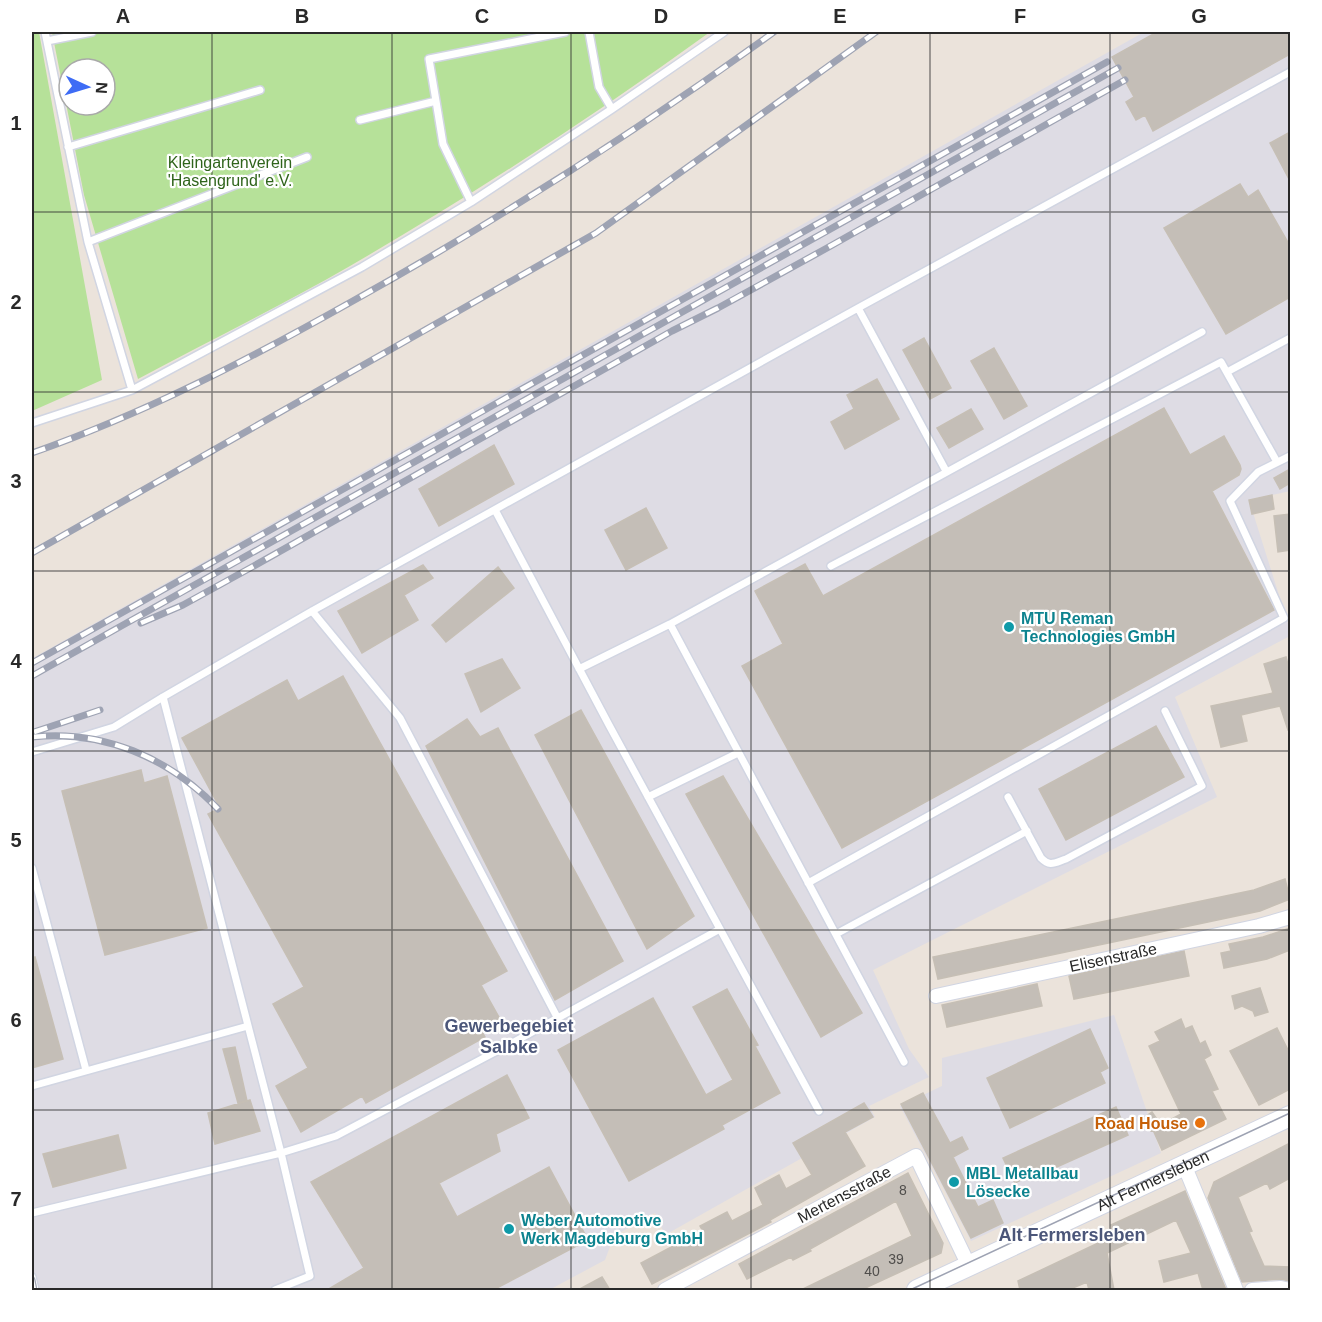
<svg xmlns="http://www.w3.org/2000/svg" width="1322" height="1322" viewBox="0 0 1322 1322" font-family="Arial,sans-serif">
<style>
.industrial{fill:#dedce4}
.green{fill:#b6e199;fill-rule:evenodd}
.building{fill:#c4beb7;stroke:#c6bfb5;stroke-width:1.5}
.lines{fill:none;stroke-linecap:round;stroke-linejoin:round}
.service-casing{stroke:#d1d5e2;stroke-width:10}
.minor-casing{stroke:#d1d5e2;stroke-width:16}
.secondary-casing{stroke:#d1d5e2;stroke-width:22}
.service{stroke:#fff;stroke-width:7}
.minor{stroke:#fff;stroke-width:14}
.secondary{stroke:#fff;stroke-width:20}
.tram{stroke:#9ea3b3;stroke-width:1.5}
.rail-casing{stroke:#9ea3b3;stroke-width:7}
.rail{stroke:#fff;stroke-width:4.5;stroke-dasharray:14;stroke-linecap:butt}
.grid{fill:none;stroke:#292929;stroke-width:1.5;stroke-opacity:0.55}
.culture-dot{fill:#0f9aa8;stroke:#fff;stroke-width:2}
.food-dot{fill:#e8710a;stroke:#fff;stroke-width:2}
.labels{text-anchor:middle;stroke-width:4.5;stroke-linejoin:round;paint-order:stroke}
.number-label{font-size:14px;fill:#504e4c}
.park-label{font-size:16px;fill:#2f641b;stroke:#fff}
.culture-label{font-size:16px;font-weight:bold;fill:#0d838f;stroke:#fff;text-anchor:start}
.street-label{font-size:16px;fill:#292929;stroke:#fff}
.food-label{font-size:16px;font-weight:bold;fill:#c56008;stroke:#fff;text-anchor:end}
.neighbourhood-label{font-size:18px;font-weight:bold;fill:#4b5679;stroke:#fff}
.neatline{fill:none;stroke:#292929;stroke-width:2}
.grid-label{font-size:20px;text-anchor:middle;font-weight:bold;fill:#292929}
</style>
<rect width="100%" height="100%" fill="#ebe3db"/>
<path class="industrial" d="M1144,32H1290V491L1249,500L1290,630V636L1175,697L1217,797L873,970L909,1049L929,1077L869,1106L875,1117L665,1235L655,1213L614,1236L605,1260L549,1290H32V657L33,658Z
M1114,1015L1161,1153L971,1241L900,1106L942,1086V1058Z"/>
<path class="green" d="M32,32H39L102,380L32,411Z
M52,32H710C594,116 474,194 350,266C281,306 208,341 138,379L84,195ZM69,69H105V105H69Z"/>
<path class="building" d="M1157,32H1290V54L1153,131L1145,115L1136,120L1126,102L1134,97L1112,57Z
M1290,132V181L1270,143Z
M1240,184L1248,197L1258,190L1290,246V297L1226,334L1164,228Z
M924,338L951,388L930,399L903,350Z
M994,348L1027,406L1004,419L971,361Z
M877,379L899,419L845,449L831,422L854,409L847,395Z
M1164,408L1190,455L1224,436L1240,465L1241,469L1239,475L1212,491L1274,610L842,848L742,666L783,644L755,591L805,564L823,596Z
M971,409L983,429L949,448L937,428Z
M494,445L514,484L439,526L419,489Z
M1290,469V483L1280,489L1274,478Z
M1272,495L1274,509L1252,514L1249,500Z
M646,508L667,548L626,570L605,530Z
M1290,514V550L1278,552L1274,516Z
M423,565L433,578L404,595L418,620L362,653L338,611Z
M498,567L514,588L446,642L432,625Z
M1286,657L1290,672V729L1288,730L1280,706L1241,715L1247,741L1221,747L1211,706L1273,693L1264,664Z
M502,659L520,688L481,712L465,674Z
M343,676L507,971L481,985L500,1019L481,1030L485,1037L366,1103L362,1096L301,1132L276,1086L308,1068L273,1004L304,987L208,814L220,808L182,738L287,680L298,701Z
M581,710L694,916L647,949L535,735Z
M467,719L480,737L498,728L623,961L555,1000L426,746Z
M1156,726L1184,777L1066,840L1039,789Z
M141,770L144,783L167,776L207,928L105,955L62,791Z
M723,776L862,1013L821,1037L686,794Z
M1285,879L1290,899L1260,911L938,979L933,957L1254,890Z
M1290,928V950L1267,959L1224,968L1221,953L1231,951L1229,944L1263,937Z
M1184,951L1189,976L1074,999L1069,976Z
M35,957L63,1059L32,1068V958Z
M1037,984L1042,1006L947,1027L942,1005Z
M1260,988L1268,1012L1255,1016L1253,1011L1242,1006L1235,1009L1232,996Z
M727,989L758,1045L755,1046L780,1093L722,1125L724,1129L629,1181L558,1050L653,998L706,1095L733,1080L693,1007Z
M1181,1019L1185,1029L1192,1026L1200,1044L1205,1041L1211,1055L1204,1059L1218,1089L1212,1091L1226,1119L1162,1150L1153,1130L1151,1131L1142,1119L1152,1112L1161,1125L1181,1114L1149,1046L1160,1041L1155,1032Z
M1277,1028L1290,1054V1089L1259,1105L1230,1051Z
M1090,1029L1108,1068L1100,1072L1105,1083L1010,1128L987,1078Z
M235,1047L247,1101L238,1103L223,1049Z
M507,1075L529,1118L496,1134L500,1151L439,1183L457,1217L549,1167L588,1240L493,1290H327L364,1268L311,1182Z
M923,1093L950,1143L962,1137L968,1149L953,1157L978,1207L993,1200L1003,1223L971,1238L901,1104Z
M250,1100L260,1131L215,1144L208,1113Z
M864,1103L873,1117L845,1132L865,1166L770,1220L771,1222L652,1284L641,1263L675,1245L677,1248L704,1233L700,1226L727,1212L732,1221L763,1205L755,1188L779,1175L786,1189L812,1175L793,1143Z
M1116,1107L1128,1135L1039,1175L1038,1172L1015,1183L1003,1158Z
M118,1135L126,1168L53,1187L43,1154Z
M1290,1143V1178L1270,1189L1267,1183L1238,1197L1252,1231L1249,1232L1264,1266L1290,1267V1281L1280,1279L1242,1282L1208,1198L1214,1182Z
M908,1173L943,1243L941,1253L861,1290H801L912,1236L896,1201L810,1249L811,1251L793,1260L791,1257L747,1279L739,1264Z
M1185,1191L1226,1290H1203L1198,1273L1164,1282L1159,1261L1191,1253L1176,1220L1107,1253L1114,1290H1089L1087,1282L1068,1290H1020L1018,1281L1113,1236L1111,1225Z
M602,1277L610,1290H578Z"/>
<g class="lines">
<defs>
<path id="service" d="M45,32L88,242L132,390
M589,32L599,87L612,109
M47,41L92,32
M436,101L443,144L471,202
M360,120L436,101L429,59L565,32
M68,147L260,90
M88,242L307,157
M858,308L946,471
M1227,372L1290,338
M32,423L132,390L362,267L471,202L612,109L724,32
M495,510L609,725L819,1111
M831,566L1221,362L1277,462
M312,611L400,718L557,1017
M670,624L904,1062
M579,669L670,624L1202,332
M163,697L281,1153L310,1276L275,1290
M32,752L114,727L163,697L312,611L858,308L1290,72
M648,797L738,753
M1008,797L1041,858C1050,867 1054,863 1066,859L1202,786L1165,711
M32,868L86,1070
M808,883L1284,618L1230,501L1258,472L1290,456
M836,934L1027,831
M32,1086L248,1026
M32,1213L281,1153L336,1136L514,1042L720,929
M32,1277L35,1290"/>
<path id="minor" d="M936,996L1259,926L1290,917
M1185,1167L1236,1290
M665,1290L916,1156L969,1266
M1252,1290L1281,1288L1290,1290"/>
<g id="secondary">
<path id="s1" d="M917,1290L1290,1116"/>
</g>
</defs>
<use href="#service" class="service-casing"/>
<use href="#minor" class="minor-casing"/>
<use href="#secondary" class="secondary-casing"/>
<use href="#service" class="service"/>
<use href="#minor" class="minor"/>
<use href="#secondary" class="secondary"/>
<path class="tram" d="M910,1290L1290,1113"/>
<defs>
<path id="rail" d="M32,453C143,414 248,360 351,302C497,221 638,130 774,32
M32,553L596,233L876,32
M141,623L183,605L252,567L672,331L718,308L827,248L1125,80
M32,663L1107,62
M32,676L1118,68
M34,732L100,710
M32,737C102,729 170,758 218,809
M32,1280L34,1290"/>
</defs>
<use href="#rail" class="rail-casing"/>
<use href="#rail" class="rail"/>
</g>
<path class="grid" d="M212,32V1290M392,32V1290M571,32V1290M751,32V1290M930,32V1290M1110,32V1290M32,212H1290M32,392H1290M32,571H1290M32,751H1290M32,930H1290M32,1110H1290"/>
<g class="culture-dot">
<circle cx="1009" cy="627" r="6"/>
<circle cx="954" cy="1182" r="6"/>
<circle cx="509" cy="1229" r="6"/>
</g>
<circle class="food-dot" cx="1200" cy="1123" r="6"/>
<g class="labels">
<g class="number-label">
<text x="903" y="1195">8</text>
<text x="896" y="1264">39</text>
<text x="872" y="1276">40</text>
</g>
<g class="park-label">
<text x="230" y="168">Kleingartenverein<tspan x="230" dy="18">'Hasengrund' e.V.</tspan></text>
</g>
<g class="culture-label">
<text x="1021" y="624">MTU Reman<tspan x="1021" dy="18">Technologies GmbH</tspan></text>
<text x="966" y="1179">MBL Metallbau<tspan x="966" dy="18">Lösecke</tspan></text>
<text x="521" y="1226">Weber Automotive<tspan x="521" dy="18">Werk Magdeburg GmbH</tspan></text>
</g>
<g class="street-label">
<text transform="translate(1113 957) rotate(-12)" y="6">Elisenstraße</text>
<text dy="6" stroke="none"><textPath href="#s1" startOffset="260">Alt Fermersleben</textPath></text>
<text transform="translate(844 1194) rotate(-28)" y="6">Mertensstraße</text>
</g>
<g class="food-label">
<text x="1188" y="1129">Road House</text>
</g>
<g class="neighbourhood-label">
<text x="509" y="1032">Gewerbegebiet<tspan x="509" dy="21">Salbke</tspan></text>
<text x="1072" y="1241">Alt Fermersleben</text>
</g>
</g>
<rect width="1322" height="1322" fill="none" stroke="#ffffff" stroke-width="66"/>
<g transform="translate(87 87) rotate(94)"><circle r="28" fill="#ffffff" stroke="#a9a9a9" stroke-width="1.5"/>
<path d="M0-4.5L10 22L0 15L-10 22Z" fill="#3e6cf5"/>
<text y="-9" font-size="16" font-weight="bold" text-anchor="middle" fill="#292929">N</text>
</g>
<rect x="33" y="33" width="1256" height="1256" class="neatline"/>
<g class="grid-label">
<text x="123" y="23">A</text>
<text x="302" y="23">B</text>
<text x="482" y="23">C</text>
<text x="661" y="23">D</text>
<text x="840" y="23">E</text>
<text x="1020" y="23">F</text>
<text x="1199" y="23">G</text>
<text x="16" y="130">1</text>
<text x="16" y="309">2</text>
<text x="16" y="488">3</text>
<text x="16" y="668">4</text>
<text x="16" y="847">5</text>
<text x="16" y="1027">6</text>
<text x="16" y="1206">7</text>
</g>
</svg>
